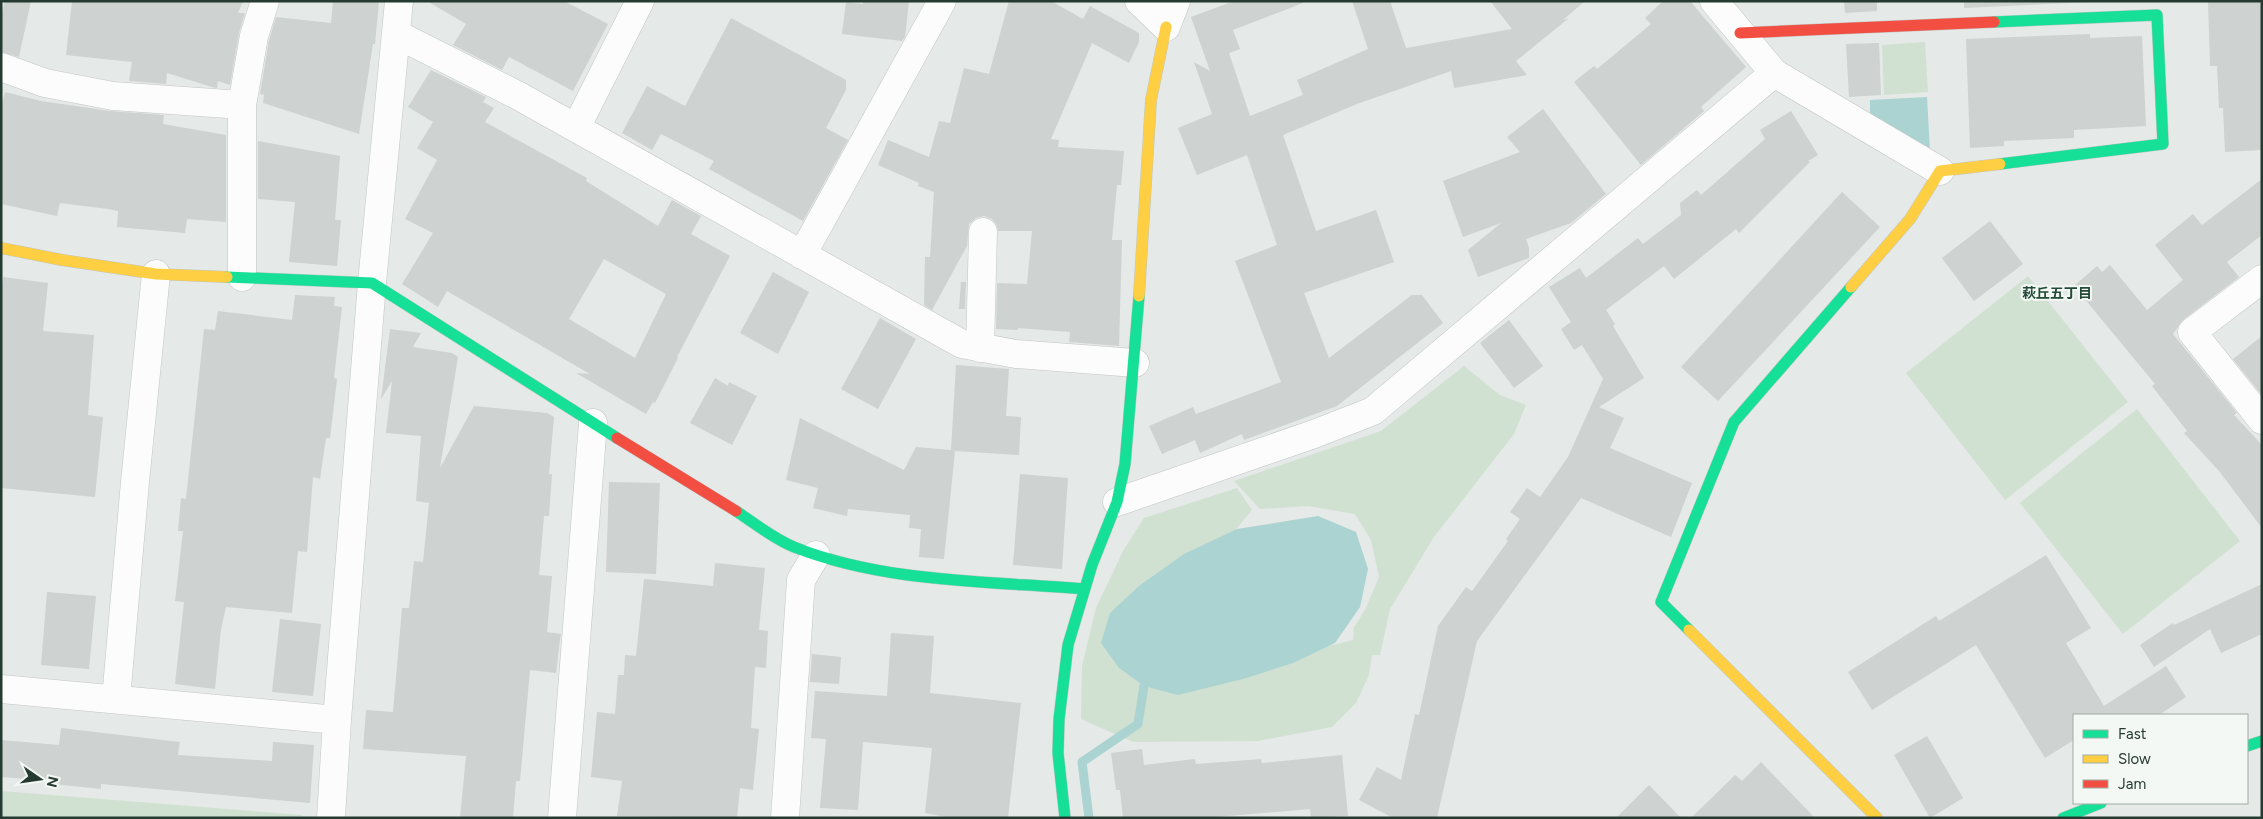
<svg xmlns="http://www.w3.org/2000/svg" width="2263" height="819" viewBox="0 0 2263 819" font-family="Figtree,'Noto Sans JP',sans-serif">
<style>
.green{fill:#d0e1d2}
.water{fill:#aad3d1}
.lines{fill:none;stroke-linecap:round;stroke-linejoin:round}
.stream{stroke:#aad3d1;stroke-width:9}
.building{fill:#ced2d0;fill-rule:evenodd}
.street-casing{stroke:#c2c6c4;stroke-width:29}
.fast-casing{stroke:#c1c7c4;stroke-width:12}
.slow-casing{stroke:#c1c7c4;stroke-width:12}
.jam-casing{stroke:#c1c7c4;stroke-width:12}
.street{stroke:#fbfcfb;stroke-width:28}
.fast{stroke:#16e098;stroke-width:11}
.slow{stroke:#ffcf43;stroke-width:11}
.jam{stroke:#f24e42;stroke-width:11}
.labels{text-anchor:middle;stroke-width:4;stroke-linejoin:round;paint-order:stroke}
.neighbourhood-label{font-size:14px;font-weight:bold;fill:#234a38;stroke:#f3f8f4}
</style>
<rect width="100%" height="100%" fill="#e5e9e7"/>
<path class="green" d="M1925,42L1928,92L1884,95L1882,45Z
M2028,276L2128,402L2005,500L1906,373Z
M1464,366L1500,395L1526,405L1514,434L1434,537L1390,609L1380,655H1372L1369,675L1356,703L1332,727L1258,741L1133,742L1081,719L1082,666L1096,608L1123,551L1144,518L1237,488L1252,510L1227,540L1246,666L1353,640L1354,627L1365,610L1379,577L1371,540L1355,514L1308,506L1260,509L1234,481L1381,431Z
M2137,409L2240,541L2123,634L2020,503Z
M1,791L302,815V818H1Z"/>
<path class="water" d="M1927,97L1930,152L1870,117V100Z
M1318,516L1356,532L1368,569L1360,607L1335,643L1293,663L1243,679L1178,695L1144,686L1119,668L1101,643L1110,613L1139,586L1184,554L1237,529Z"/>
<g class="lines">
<path class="stream" d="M1089,818L1082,762L1138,724L1144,686"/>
</g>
<path class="building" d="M5,1H31L19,57L1,52V16Z
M72,1H243L238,13H245L239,33L230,85L218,81L217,88L212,87L167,73L166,84L129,81L132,62L66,55Z
M333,1H379L375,44H373L359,134L263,103L264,95L260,94L269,40L276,17L331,23Z
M427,1H564L608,24L573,91L509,57L502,70L453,45L466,24Z
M863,1H909L905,37L902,41L842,34L846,2L863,4Z
M1009,1H1051L1083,19L1090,6L1139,33V42L1129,63L1092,43L1051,139L1059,140L1058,147L1124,151L1121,185H1117L1112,240H1122L1119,346L1069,342L1070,332L1018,328V330L996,329L997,283L1027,284L1032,231H998L996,224L992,219L984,216L976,218L969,224L967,246L932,310L924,305L925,257H930L934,192L918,186L919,183L878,165L888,140L929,157L939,121L950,123L964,68L989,74Z
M1234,1H1303V3L1233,30L1240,49L1229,53L1250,116L1303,95L1297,80L1368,49L1352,1H1390L1406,48L1512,29L1490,1H1585L1563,20L1569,18L1516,61L1527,75L1454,88L1451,71L1357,104L1283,135L1316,231L1376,210L1394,262L1304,293L1329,358L1412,295H1422L1443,323L1337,406L1244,440L1242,434L1200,453L1195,440L1162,454L1149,426L1193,407L1196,414L1281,382L1235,261L1277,245L1247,155L1197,175L1178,128L1212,114L1194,62L1210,71L1191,17Z
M1663,1H1690L1746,67L1701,107L1704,111L1641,165L1574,82L1594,66L1597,69L1651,24L1645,18Z
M1844,1H1877V11L1845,13Z
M1964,1H2090V2L1964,8Z
M2208,1H2262V150L2225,152L2223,108H2219L2217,66H2210Z
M731,18L846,80V90L826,128L848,140L803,221L709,169L714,161L661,134L652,150L622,133L647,86L685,106Z
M2090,34V38L2142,36L2146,126L2074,130V138L2004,141V146L1970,148L1966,39Z
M1879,43L1881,95L1849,97L1846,44Z
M431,70L486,97L483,102L494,108L485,122L587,178L586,181L658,226L672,200L701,216L691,234L730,256L677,357L678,358L655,403L653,402L646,414L576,373L590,374L447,291L438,307L402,284L433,233L405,219L437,160L417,148L433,122L408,107ZM604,259L666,294L635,358L569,319Z
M5,92L41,101L110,111L164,115L163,124L226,135V222L187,219L185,233L117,227L118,211L108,209L60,203L57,216L1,204V108Z
M1543,109L1606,194L1571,223L1526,239L1529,248V258L1478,277L1468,250L1501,223L1463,237L1443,181L1520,152L1507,137Z
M1791,111L1818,155L1808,161L1810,162L1739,233L1736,229L1674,279L1664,266L1606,310L1615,324L1613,326L1644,378L1599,407L1624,418L1610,448L1692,483L1671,537L1581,498L1477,641L1437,818H1393L1359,800L1377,767L1401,780L1415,714L1419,715L1438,626L1466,587L1472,591L1508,541L1506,539L1520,519L1510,512L1527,488L1540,497L1568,457L1603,379L1582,345L1574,350L1561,329L1571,322L1549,287L1580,268L1586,278L1638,238L1643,244L1681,215L1680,203L1697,190L1701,195L1765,139L1760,130Z
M258,141L340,156L335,220H341L337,266L289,262L295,202L258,199Z
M2262,179V235L2227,262L2239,277L2183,320L2173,334L2237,413L2234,415L2262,445V528L2219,471L2184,433L2187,431L2152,386L2155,384L2074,286L2097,266L2102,272L2110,265L2147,310L2183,280L2155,245L2193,214L2202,225Z
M1842,192L1880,227L1718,401L1681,367Z
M1990,221L2023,264L1974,301L1942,258Z
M773,272L809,292L778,354L740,333Z
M3,277L48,283L43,331L94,335L88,415L103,417L95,497L1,488V293Z
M961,282H966L965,309H959Z
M295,295L335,297L334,306L342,307L334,378L337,379L330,438H326L320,479L313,477L307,552L298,551L292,613L226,607L221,629L215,689L175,684L184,602L175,601L183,531H178L181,498L186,499L204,329L215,330L218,311L292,320Z
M880,318L916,339L878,409L841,389Z
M1509,320L1543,366L1514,388L1480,343Z
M390,329L421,333L413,347L452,353L458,357L440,468L474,406L547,413L554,417L549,474H552L549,516H544L539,575L552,576L547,632L561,634L560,639L556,673L530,670L520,781H516L513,818H460L466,756L363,749L366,710L393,712L402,608H409L414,561L423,562L429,503L416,501L421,436L386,433L392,381L381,399Z
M2262,336V393L2261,394L2233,359Z
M956,365L1009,369L1006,416L1021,417L1019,455L955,451L944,559L919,557L921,529L909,528L910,515L848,509L847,516L813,508L818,488L786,480L800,418L904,470L916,447L951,450Z
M715,378L728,386L729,382L757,396L732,445L690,423Z
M1020,474L1068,478L1062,569L1013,565Z
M609,482L660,483L656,574L606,572Z
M2046,555L2091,628L2066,643L2104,706L2166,666L2186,697L2159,715H2074V740L2045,758L1976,645L1872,710L1848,672L1936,616L1939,621Z
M715,563L765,568L759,630L768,631L766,668L755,667L751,728L759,729L753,790L740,788L737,818L617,816L622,781L591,777L597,712L615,714L618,675H624L625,655L636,656L644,579L713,586Z
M2262,584V634L2221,653L2210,629L2154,667L2140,645L2173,623L2174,625Z
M47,592L96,596L89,669L41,665Z
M280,619L321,624L313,696L272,692Z
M891,633L934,636L930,693L1021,703L1008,818H950L925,813L932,748L863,742L858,810L820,808L826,739L811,738L815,691L887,696Z
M812,654L841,657L839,684L810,682Z
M61,728L180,742L178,755L272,761L273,742L314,745L310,803L101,784V789L54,784V781L1,777V740L59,745Z
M1927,736L1963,798L1930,818L1894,755Z
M1142,749L1144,765L1195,759L1196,764L1261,759L1262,763L1342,755L1348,816L1311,818L1310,809L1204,818H1123L1120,790H1116L1111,753Z
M1761,762L1815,818H1691L1735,775L1742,781Z
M1649,785L1681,818H1616Z"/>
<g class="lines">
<defs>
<path id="street" d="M1139,1L1166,27L1176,1
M1714,1L1774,73
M396,34L517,95L962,344L1016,354L1135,363
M1,67L45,83L113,96L242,105
M576,128L640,1
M802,255L942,1
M242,277V105L254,36L265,1
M2262,279L2192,332L2262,420
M980,348L983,232
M1117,502L1314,434L1373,411L1774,73L1940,171
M1,689L337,720L372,283L399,1
M116,699L135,482L156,274
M331,818L337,720
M562,818L593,423
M785,818L801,580L816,555"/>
<path id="fast" d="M1994,22L2157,15L2163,144L2000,164
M227,277L372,283L617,438
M736,511C754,523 774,539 794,547C885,583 988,581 1084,589
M1689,630L1661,602L1734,422L1851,287
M2247,746L2262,741
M1065,818L1058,753L1059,719L1068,645L1092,565L1117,502L1125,464L1139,296
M2063,818L2101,803"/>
<path id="slow" d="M1,248L62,260L156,274L227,277
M1851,287L1910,219L1940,171L2000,164
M1139,296L1151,100L1166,27
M1689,630L1877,818"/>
<path id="jam" d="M1740,33L1994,22
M617,438L736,511"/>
</defs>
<use href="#street" class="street-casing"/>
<use href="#fast" class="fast-casing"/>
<use href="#slow" class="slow-casing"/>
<use href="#jam" class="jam-casing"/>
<use href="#street" class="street"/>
<use href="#fast" class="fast"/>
<use href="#slow" class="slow"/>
<use href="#jam" class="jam"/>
</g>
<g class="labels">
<g class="neighbourhood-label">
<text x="2057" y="298">萩丘五丁目</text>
</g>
</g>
<rect width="2263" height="819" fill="none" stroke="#253a30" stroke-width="5"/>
<rect x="2073" y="714" width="175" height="90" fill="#f3f8f4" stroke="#a1aca6"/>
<rect x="2083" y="730" width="25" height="8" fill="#16e098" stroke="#a1aca6"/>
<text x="2118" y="739" font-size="15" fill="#253a30">Fast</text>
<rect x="2083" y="755" width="25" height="8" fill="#ffcf43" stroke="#a1aca6"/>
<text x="2118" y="764" font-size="15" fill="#253a30">Slow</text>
<rect x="2083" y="780" width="25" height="8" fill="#f24e42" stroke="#a1aca6"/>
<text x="2118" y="789" font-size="15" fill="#253a30">Jam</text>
<g transform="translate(40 779) rotate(103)" stroke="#f3f8f4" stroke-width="4" paint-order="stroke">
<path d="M0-4L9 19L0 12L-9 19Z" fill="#253a30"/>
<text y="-8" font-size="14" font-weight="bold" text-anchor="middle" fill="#253a30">N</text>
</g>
</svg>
